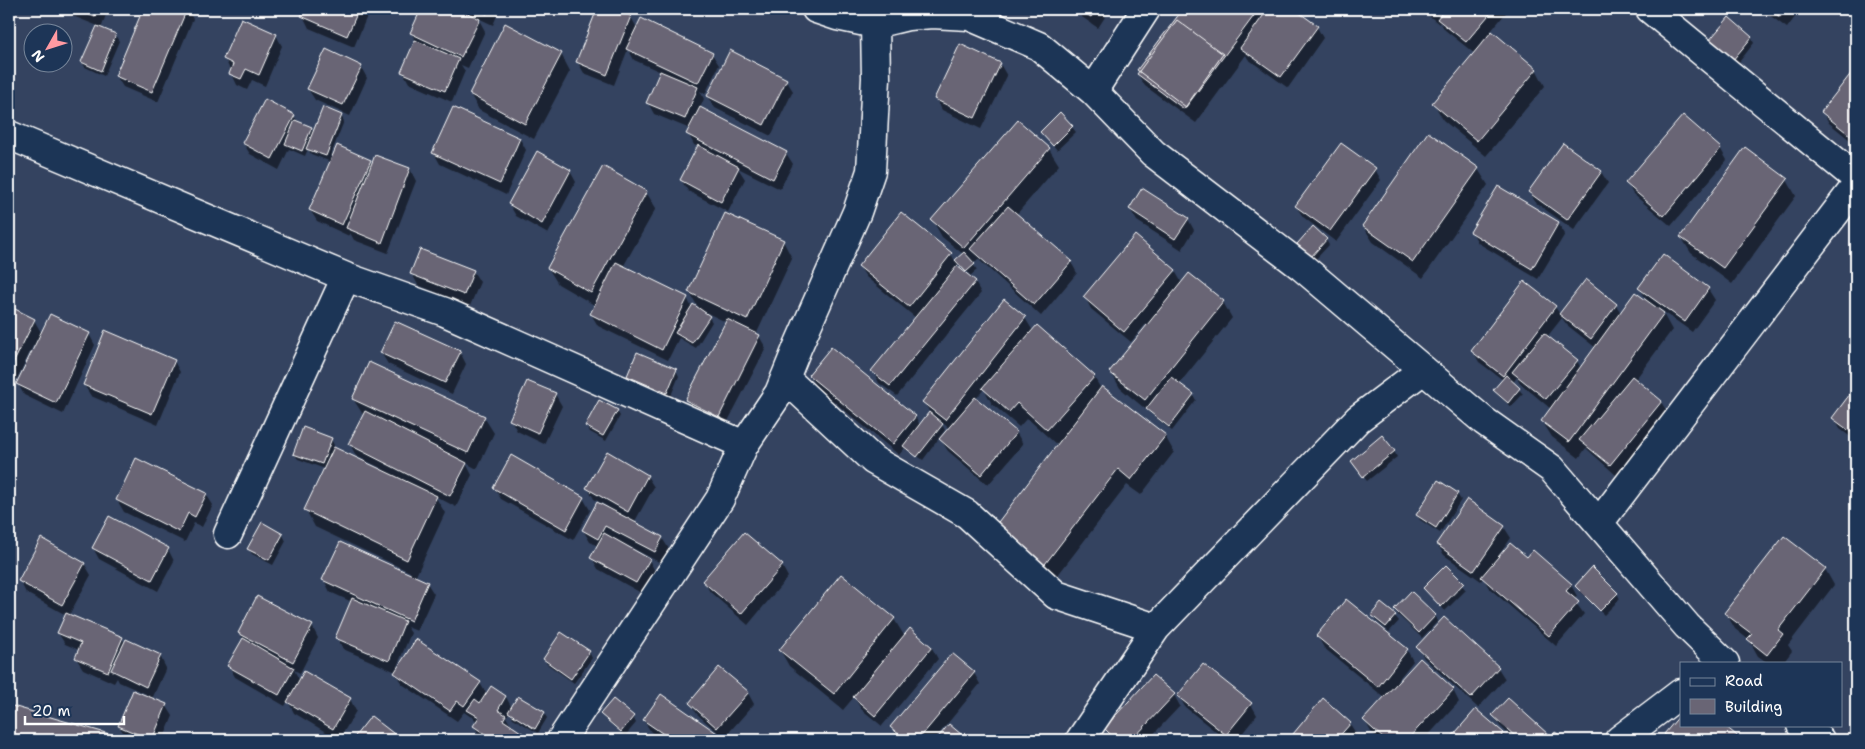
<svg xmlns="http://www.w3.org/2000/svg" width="1865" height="749" viewBox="0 0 1865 749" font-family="'Shantell Sans',sans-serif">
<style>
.shadow{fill:#0007;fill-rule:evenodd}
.building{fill:#696575;stroke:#fff}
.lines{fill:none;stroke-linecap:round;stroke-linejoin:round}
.minor-casing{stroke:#fff;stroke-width:31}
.minor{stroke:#1d3557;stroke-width:28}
</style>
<rect width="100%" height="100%" fill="#344360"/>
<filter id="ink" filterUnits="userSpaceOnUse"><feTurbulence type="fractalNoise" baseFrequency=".02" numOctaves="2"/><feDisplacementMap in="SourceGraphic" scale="10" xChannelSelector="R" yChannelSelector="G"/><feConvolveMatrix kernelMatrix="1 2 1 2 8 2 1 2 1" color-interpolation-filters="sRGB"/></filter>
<g filter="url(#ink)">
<path class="shadow" d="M55,9H108L101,29L115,35L119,41L104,76L85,67L82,62L98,26Z
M145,9H187L193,19L158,102L123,87L116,76Z
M306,9H370L354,47L309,28L303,16Z
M423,9H500L493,25L478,18L485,31L468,68L461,65L465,71L452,102L409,83L403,72L416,41L411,33Z
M598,9H612L631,17L637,28L712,54L719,65L705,94L700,91L704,99L700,108L786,153L793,164L780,189L738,168L745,179L728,212L688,191L681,180L699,147L694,145L688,133L690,129L654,114L648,103L661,72L634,60L628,49L614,85L584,73L577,61Z
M1073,9H1110L1098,28L1076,13Z
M1185,9H1292L1317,27L1323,38L1288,88L1248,59L1246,55L1196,123L1145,86L1138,75L1140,73L1138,70Z
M1421,9H1509L1491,31L1536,69L1545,86L1486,156L1443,120L1434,103L1475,54L1445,30L1440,22L1439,24Z
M1761,9H1801L1787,28Z
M276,35L282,46L265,86L252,80L247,90L237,85L225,59Z
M1751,37L1754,43L1736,66L1713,48Z
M561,54L570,71L534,139L479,110L470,94Z
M1000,64L1007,76L981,129L942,110L936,99Z
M361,67L367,78L350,116L315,100L308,89Z
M1856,69V145L1829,123L1823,112Z
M786,80L793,91L771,136L715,108L708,96Z
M1060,113L1076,132L1057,150L1042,132Z
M294,116L299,123L311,128L314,134L341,116L344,121L330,157L370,161L373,165L376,156L410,169L416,181L388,253L354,240L350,233L349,236L317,221L310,210L331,162L311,154L308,149L305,156L289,149L279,170L250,154L243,143Z
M1018,122L1049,149L1059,165L1016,215L1071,262L1077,273L1041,316L978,259L973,264L977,270L970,276L964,266L962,267L963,269L958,264L956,267L975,282L981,293L897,396L879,383L873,371L916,318L866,277L859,266L951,254L955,261L963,254L942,237L933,221Z
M520,139L526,150L506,195L440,164L434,153Z
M1720,148L1727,160L1671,226L1633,194L1627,183Z
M1375,169L1381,180L1336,242L1303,217L1296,206Z
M1478,169L1488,185L1423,278L1373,242L1363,226Z
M570,171L576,182L548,234L516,216L509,204Z
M1601,172L1608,183L1574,230L1536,203L1529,192Z
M1787,180L1796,196L1732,284L1691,253L1681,237Z
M646,192L656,208L623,267L687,298L692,308L700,310L689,292L783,241L792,258L756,335L759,336L766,348L725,427L693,411L687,400L726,322L703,311L702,312L709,317L712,322L696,348L679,338L668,360L598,326L591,314L596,306L558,284L548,268Z
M1130,209L1188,219L1194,230L1182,250L1137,221Z
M1558,223L1565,234L1538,279L1478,243L1472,232Z
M1135,237L1175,271L1182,283L1189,275L1223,302L1232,318L1179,384L1193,395L1196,400L1172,431L1120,388L1111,372L1148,326L1146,324L1131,342L1091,309L1085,297Z
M1326,240L1329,245L1314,261L1301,250L1298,244Z
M473,271L480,282L470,306L418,285L412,274Z
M1640,288L1708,289L1715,300L1692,332L1661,310L1672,330L1635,380L1661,402L1668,413L1617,476L1586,448L1579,458L1552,437L1542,421L1551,409L1520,383L1517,377L1513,383L1523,394L1511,407L1498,395L1494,390L1503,380L1479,362L1473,351L1555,307L1560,314L1616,305L1621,313L1648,303ZM1562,318L1567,325L1596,348L1581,368L1577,361L1547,337Z
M1004,301L1025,318L1033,331L1094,377L1101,389L1165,436L1174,452L1141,495L1127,485L1051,584L1003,547L1058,446L1027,418L1019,427L992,404L984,389L976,399L1016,432L1023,444L988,485L948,451L941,440L950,429L940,421L945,430L923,460L907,448V451L905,448L899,455L816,387L809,376L915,416L920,425L930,413L924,402Z
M9,307L34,320L42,334H89L95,345L63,414L24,395L18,384L36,347L33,346L14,385L9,382Z
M460,352L466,364L452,394L388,364L381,353Z
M174,361L180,372L158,425L91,396L84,385Z
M676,370L679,376L670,398L631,382L628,376Z
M1854,392L1856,394V441L1840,429L1834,418Z
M555,394L562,406L544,444L517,431L511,420Z
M353,399L484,417L494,433L477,469L466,463L472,475L456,507L435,496L445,513L415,578L427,583L434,594L417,631L407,627L411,633L396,669L480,683L487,695L492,688L506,697L512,708L544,713L547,718L538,733L513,718L510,712L506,717L512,727L523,735L526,740H485L481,738L474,726L477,722L472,716L471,717L464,712L457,721L402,684L395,673L396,672L343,649L337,637L352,602L330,592L324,580L409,575L410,572L315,527L306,510L325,469L298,459L294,454L331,439L334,445L333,448L382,472L383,469L356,456L350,444L364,416Z
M617,411L620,416L606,441L590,432L587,426Z
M1394,451L1397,457L1367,481L1352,462Z
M511,457L583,498L590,510L573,540L501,499L494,488Z
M647,476L654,487L634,523L662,538L669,549L661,563L628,546L627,548L649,560L655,571L643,594L598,569L592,558L598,546L590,542L583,530L608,507L594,499L588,488Z
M1438,482L1457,494L1461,500L1440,533L1420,520L1417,515Z
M206,494L213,505L202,527L194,523L185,542L124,512L117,500Z
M262,524L283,535L286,541L273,565L252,554L249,549Z
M1504,527L1511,538L1499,555L1527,559L1571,585L1577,596L1574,600L1584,614L1556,646L1489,588L1483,578L1481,581L1444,555L1437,544Z
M1784,538L1825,569L1834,585L1788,645L1792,651L1783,663H1768L1758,656L1749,640L1735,629L1726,613Z
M93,548L168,549L174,561L158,591L99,559Z
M84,563L91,575L69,615L122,638L125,643L160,656L166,668L152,699L166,705L173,716L163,740H133L126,737L119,726L146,694L119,682L117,678L114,683L83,669L76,658L79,650L65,644L58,633L66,615L26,593L20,581Z
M782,566L788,577L748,625L710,592L704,581Z
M1446,567L1466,590L1445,611L1425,588Z
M1576,586L1617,593L1620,599L1604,615L1579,591Z
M1381,605L1395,616L1399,621L1389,632L1376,621L1373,615Z
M1395,609L1435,616L1438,621L1422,638L1398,615Z
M894,619L905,637L910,630L932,648L938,659L882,726L861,709L854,697L843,710L789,666L780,650Z
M1444,619L1498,668L1505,679L1478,708L1424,658L1418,647Z
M312,626L318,638L300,673L294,670L300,681L350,699L356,711L339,740L294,713L288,701L285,706L235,677L229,666L244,640L239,633Z
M1318,637L1407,650L1413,661L1397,681L1453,690L1459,702L1424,740H1380L1371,732L1365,721L1385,698L1324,648Z
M589,652L592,658L574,683L547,664L544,659Z
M974,673L980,684L934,740H900L899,739L892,727Z
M748,693L754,704L724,738L697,714L690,703Z
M1174,695L1180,706L1148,740H1112L1105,728Z
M1179,696L1251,704L1257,715L1237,740H1226L1185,707Z
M1508,699L1548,736L1551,740H1515L1500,726L1493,715Z
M614,700L633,717L636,723L625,736L605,719L602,714Z
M9,706L126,740H9Z
M1476,710L1503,734L1507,740H1451Z
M1681,715V725H1722L1740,740H1670L1666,734Z
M644,721L716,734L720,740H663L651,732Z
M1350,724L1357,735L1352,740H1298L1294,734Z"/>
<path class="building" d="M75,9H98L95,17Z
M143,9H187L152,92L115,76Z
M305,9H359L347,36L301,16Z
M421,9H459L480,19L461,57L410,33Z
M474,9H489L487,14Z
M597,9H615L631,16L607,75L576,62Z
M1078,9H1096L1091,17Z
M1183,9H1259L1186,107L1137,70Z
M1268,9H1294L1318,26L1281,77L1240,48Z
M1445,9H1494L1466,42L1437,19Z
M1769,9H1787L1780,17Z
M1729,17L1752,37L1732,61L1708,42Z
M241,18L277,34L259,75L246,69L241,79L229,74L233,64L223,59Z
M641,18L713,53L698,83L626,49Z
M1177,20L1223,54L1184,109L1137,74Z
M505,23L562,53L525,124L469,94Z
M97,26L116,34L101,71L81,62Z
M1492,31L1537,69L1477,141L1432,103Z
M415,40L459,59L445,91L401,72Z
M960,44L1001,63L975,118L934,99Z
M326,49L362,66L343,105L307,89Z
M730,50L787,79L764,125L707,96Z
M1856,67V140L1821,112Z
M660,71L698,87L685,119L646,103Z
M265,99L295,115L272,159L242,143Z
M323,107L342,115L326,156L306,149Z
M453,107L520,138L500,184L432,153Z
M700,107L787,152L773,179L686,134Z
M1060,112L1073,126L1053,146L1040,132Z
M1683,115L1721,148L1664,216L1625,183Z
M295,120L312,127L302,151L285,144Z
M1018,120L1050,148L964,248L931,220Z
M1428,132L1479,168L1413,262L1362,226Z
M1341,143L1376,168L1330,231L1295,206Z
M1563,143L1602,171L1567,220L1528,192Z
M337,145L371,160L342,225L309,210Z
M698,145L739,167L721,202L680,180Z
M1745,147L1788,179L1723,268L1680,237Z
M537,151L571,170L542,224L508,204Z
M375,155L410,168L382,243L346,228Z
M603,166L647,191L591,293L547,268Z
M1498,186L1559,222L1532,269L1470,232Z
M1142,188L1189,218L1175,239L1129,209Z
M1008,206L1072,261L1034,305L970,249Z
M901,212L952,253L909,307L858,266Z
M725,213L784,240L747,320L688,292Z
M1313,226L1327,239L1311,257L1297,244Z
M1135,235L1176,270L1124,332L1083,297Z
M420,249L474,270L464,295L410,274Z
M964,252L975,264L966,272L955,260Z
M1663,254L1709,288L1685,322L1638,288Z
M616,262L688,297L662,350L590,314Z
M957,266L976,281L890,386L871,371Z
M1189,273L1224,301L1145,400L1109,372Z
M1586,279L1617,304L1591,339L1559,314Z
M1524,281L1556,306L1503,376L1471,351Z
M1635,292L1664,313L1569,442L1541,421Z
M1004,299L1026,317L945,420L922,402Z
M693,304L710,316L692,343L675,333Z
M9,306L35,319L9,372Z
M50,314L90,333L56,403L16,384Z
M727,319L760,335L719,417L685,400Z
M395,321L461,351L445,383L380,353Z
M1037,325L1095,376L1047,430L1017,403L1009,412L982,388Z
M105,330L175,360L152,414L83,385Z
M1544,333L1578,360L1546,399L1512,372Z
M831,347L916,416L893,444L808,375Z
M637,352L677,369L667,393L627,376Z
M369,362L485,416L468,453L352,399Z
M1506,375L1520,388L1508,403L1493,390Z
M1632,376L1662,401L1610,465L1579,440Z
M1171,377L1194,394L1169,427L1146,409Z
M527,381L556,393L538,433L509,420Z
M1102,386L1166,435L1131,480L1118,469L1042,568L992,530Z
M1853,390L1856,393V436L1832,418Z
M975,397L1017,432L981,475L939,439Z
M599,400L618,410L603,436L585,426Z
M365,411L467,463L450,496L348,444Z
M929,412L943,424L917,457L903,446Z
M303,427L332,438L322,464L293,454Z
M1382,435L1395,451L1363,477L1351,461Z
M334,447L437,496L407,560L304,510Z
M607,451L648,475L628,512L586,488Z
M511,455L584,497L566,530L493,488Z
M136,458L207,493L195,517L188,513L179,532L116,500Z
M1438,480L1458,493L1436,528L1416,515Z
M1467,499L1505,526L1474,571L1436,544Z
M597,502L663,537L655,552L605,526L598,539L582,530Z
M109,516L169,548L152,580L92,548Z
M262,522L283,534L269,560L247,549Z
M744,532L783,565L741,614L702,581Z
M604,533L650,559L636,583L590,558Z
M1784,536L1826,568L1778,630L1783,634L1767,655L1747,639L1752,634L1724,613Z
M41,538L85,563L62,605L18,581Z
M340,542L428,582L411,621L322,580Z
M1510,543L1527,557L1533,550L1572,584L1566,591L1579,602L1549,636L1481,577Z
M1446,565L1464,583L1441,607L1423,588Z
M1592,567L1618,593L1600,611L1575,586Z
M841,574L895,618L834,694L779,650Z
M1411,591L1436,615L1419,633L1394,609Z
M257,596L313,625L293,662L238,633Z
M352,598L405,621L389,661L335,638Z
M1346,599L1408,649L1378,687L1316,636Z
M1381,603L1396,615L1386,627L1371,615Z
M66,613L123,637L108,672L75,658L81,643L57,633Z
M1444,617L1499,667L1471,698L1416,647Z
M910,628L932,647L875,716L853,697Z
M561,632L590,651L571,679L543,659Z
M243,638L294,668L279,695L227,666Z
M126,639L161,655L146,687L111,670Z
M416,639L481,682L464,706L457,701L450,711L394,673Z
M952,653L975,672L918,740H906L890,727Z
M1420,658L1454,689L1407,740H1385L1363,720Z
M1203,664L1252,703L1226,735L1177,696Z
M719,667L749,692L717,728L689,703Z
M304,671L351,698L333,729L287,702Z
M1153,675L1175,694L1132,740H1116L1104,728Z
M491,686L506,696L498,710L506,715L503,720L524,734L520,740H494L473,726L479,717L467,710L475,699L480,703Z
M133,690L167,704L152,740L118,726Z
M661,694L717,733L712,740H672L643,720Z
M518,696L545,712L535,729L508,712Z
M1323,698L1351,723L1336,740H1300L1293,734Z
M1508,698L1549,735L1545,740H1519L1492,715Z
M613,699L634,716L621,732L600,714Z
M9,705L130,740H9Z
M1476,709L1504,733L1498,740H1449Z
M1681,714V725H1724L1742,740H1672L1664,734Z
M371,716L402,740H352Z
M949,724L968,740H936Z
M1555,732L1567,740H1550Z"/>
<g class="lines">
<defs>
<path id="minor" d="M816,9L837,16L875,24L908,16L932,14L969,16L1039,46L1093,91L1153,153L1302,267L1484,421L1552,469L1687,626L1725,663
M1650,9L1856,178
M1093,91L1146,9
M9,135L346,277L445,312L744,445
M785,378L873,460L967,514L1056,595L1156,628
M1599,523L1856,186
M228,534L346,277
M1801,725L1820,740
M561,740L720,499L744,445L779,393L798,346L857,212L871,171L876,78L875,24
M1080,740L1156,628L1358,419L1423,370
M1619,740L1681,693"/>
</defs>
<use href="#minor" class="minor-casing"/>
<use href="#minor" class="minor"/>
</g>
</g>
<rect width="1865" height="749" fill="none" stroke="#1d3557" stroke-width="30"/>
<rect x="15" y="15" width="1835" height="719" fill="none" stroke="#fff" stroke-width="2" filter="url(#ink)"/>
<rect x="1680" y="662" width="162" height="65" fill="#1d3557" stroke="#77869a"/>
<rect x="1690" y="678" width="25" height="8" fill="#1d3557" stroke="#77869a"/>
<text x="1725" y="686" font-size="15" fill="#ffffff">Road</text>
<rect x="1690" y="699" width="25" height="15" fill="#696575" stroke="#77869a"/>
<text x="1725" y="712" font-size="15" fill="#ffffff">Building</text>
<g transform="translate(48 48) rotate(231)"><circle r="24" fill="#1d3557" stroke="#77869a"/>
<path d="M0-4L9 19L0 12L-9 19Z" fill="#ff9aa2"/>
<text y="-8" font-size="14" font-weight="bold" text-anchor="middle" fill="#ffffff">N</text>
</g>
<path d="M25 716v8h99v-8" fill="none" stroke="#ffffff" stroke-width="2.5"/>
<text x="32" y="716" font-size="15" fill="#ffffff" stroke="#1d3557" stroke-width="4" paint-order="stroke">20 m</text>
</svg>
